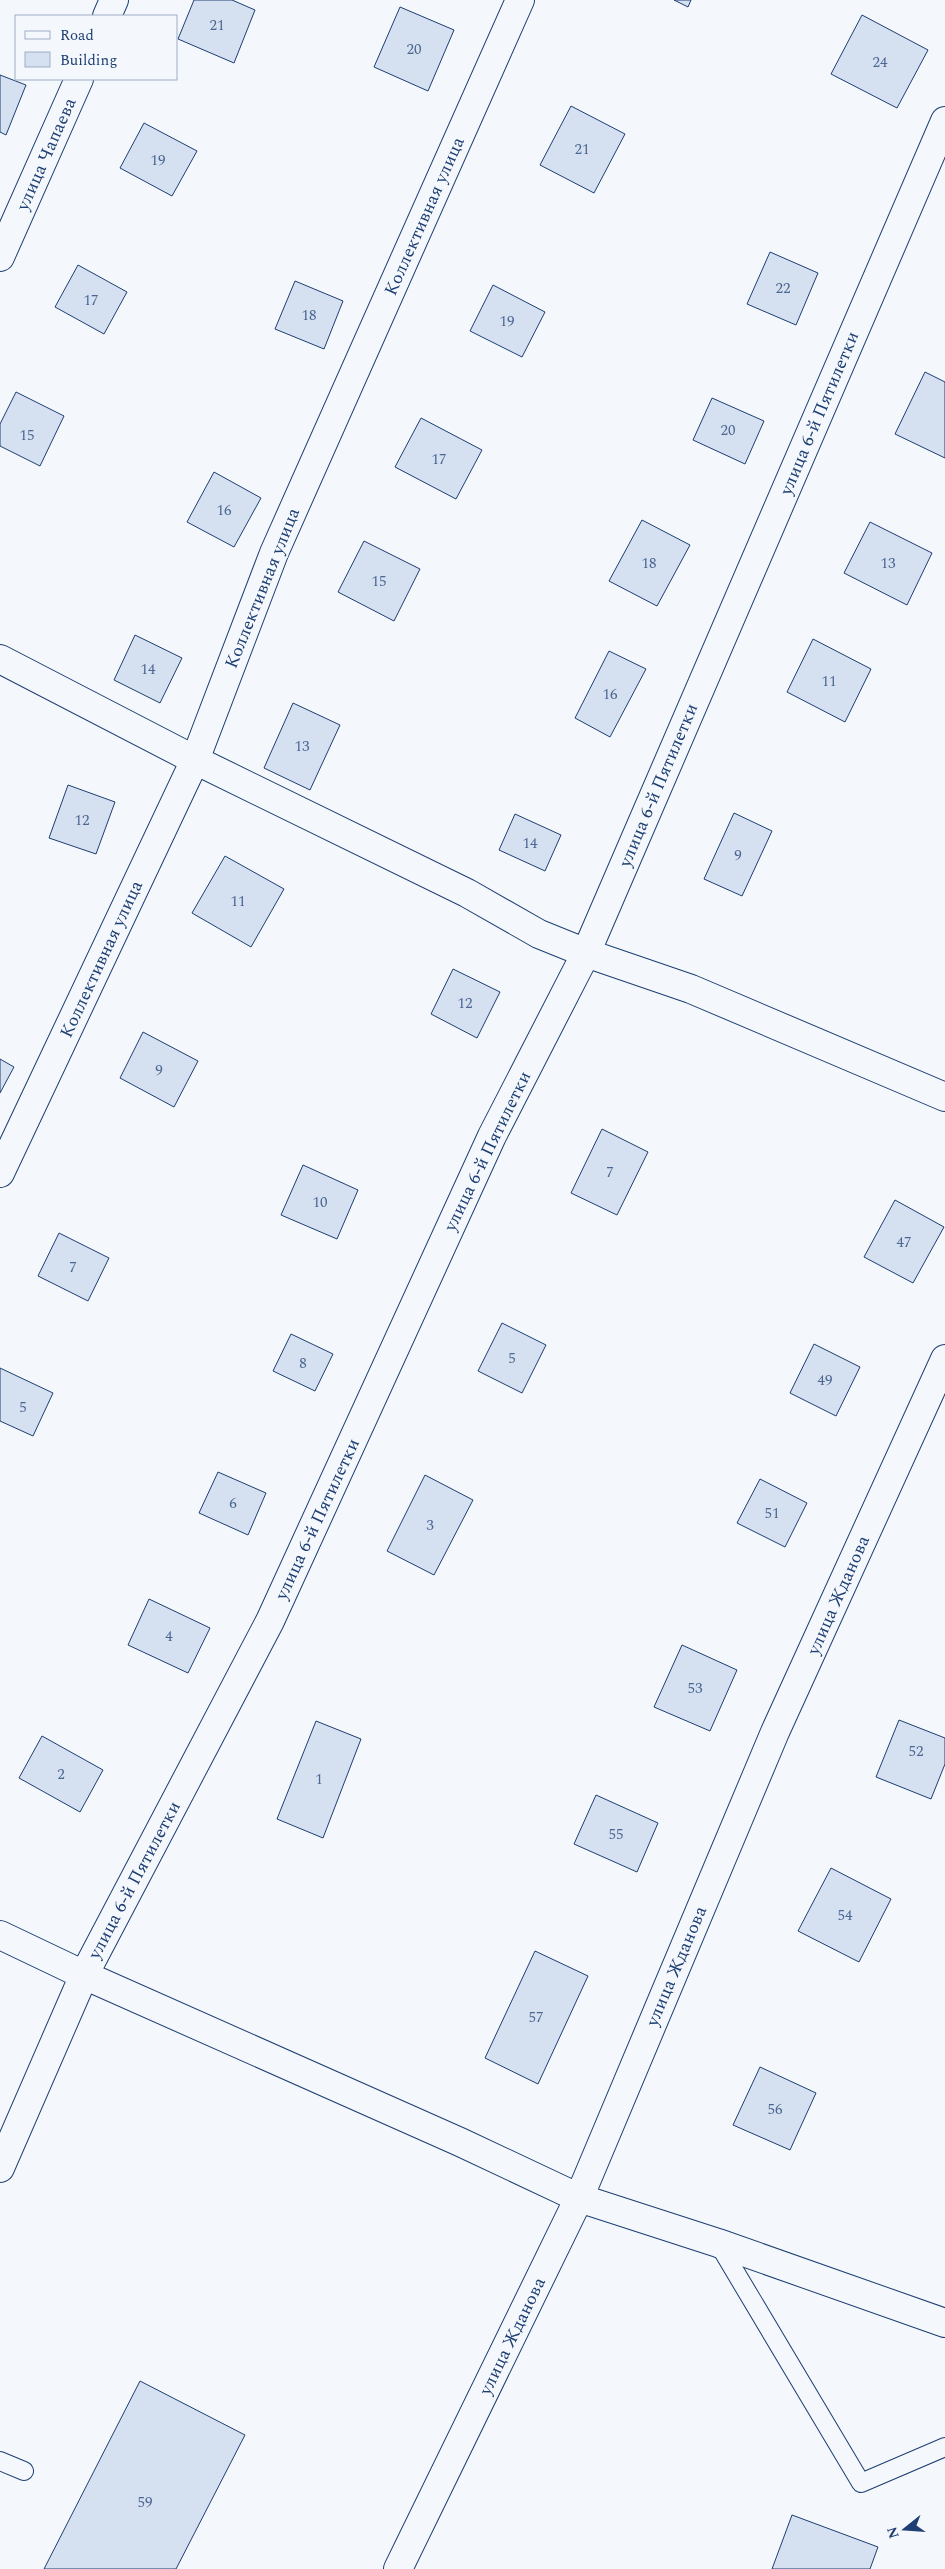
<svg xmlns="http://www.w3.org/2000/svg" width="945" height="2569" viewBox="0 0 945 2569" font-family="Spectral,serif">
<style>
.building{fill:#d5e0f0;stroke:#1d3f73}
.lines{fill:none;stroke-linecap:round;stroke-linejoin:round}
.lane-casing{stroke:#1d3f73;stroke-width:20}
.street-casing{stroke:#1d3f73;stroke-width:30}
.lane{stroke:#f4f7fb;stroke-width:18}
.street{stroke:#f4f7fb;stroke-width:28}
.labels{text-anchor:middle;stroke-width:4;stroke-linejoin:round;paint-order:stroke}
.number-label{font-size:15px;fill:#4b6792}
.street-label{font-size:18px;fill:#1d3f73;stroke:#f4f7fb}
</style>
<rect width="100%" height="100%" fill="#f4f7fb"/>
<path class="building" d="M194,0H232L255,10L234,63L178,39Z
M674,0H691L688,7Z
M400,7L454,30L428,91L374,67Z
M862,15L928,50L897,108L831,74Z
M0,75L26,85L6,135L0,132Z
M571,106L625,134L594,193L540,165Z
M144,123L197,151L172,196L120,168Z
M770,252L818,273L796,325L747,304Z
M78,265L127,292L104,334L55,307Z
M295,281L343,301L324,349L275,329Z
M493,285L545,312L522,357L470,331Z
M925,372L945,382V458L895,434Z
M16,392L64,416L40,466L0,446V424Z
M712,398L764,421L745,464L693,440Z
M421,418L482,450L456,499L395,467Z
M214,472L261,498L234,547L187,522Z
M642,520L690,545L657,606L609,581Z
M870,522L932,553L907,605L844,573Z
M364,541L420,569L394,621L338,592Z
M135,635L182,658L160,703L114,680Z
M813,639L871,669L845,722L787,692Z
M609,651L646,669L610,737L575,718Z
M293,703L340,725L310,790L264,768Z
M68,785L115,802L96,854L49,838Z
M734,813L772,831L742,896L704,879Z
M515,814L561,835L545,871L499,850Z
M225,856L284,889L251,947L192,913Z
M453,969L500,992L477,1038L431,1014Z
M143,1032L198,1061L174,1107L120,1078Z
M0,1059L14,1067L0,1093Z
M602,1129L648,1152L617,1215L571,1193Z
M303,1165L358,1190L337,1239L281,1215Z
M895,1200L944,1227L913,1283L864,1257Z
M59,1233L109,1258L88,1301L38,1276Z
M502,1323L546,1345L522,1393L478,1371Z
M291,1334L333,1354L315,1391L273,1371Z
M814,1344L860,1367L836,1416L790,1393Z
M0,1368L53,1393L33,1436L0,1421Z
M218,1472L266,1493L248,1535L199,1513Z
M425,1475L473,1500L434,1575L387,1551Z
M760,1479L807,1503L785,1547L737,1523Z
M149,1599L210,1628L188,1673L128,1645Z
M682,1645L737,1670L710,1731L654,1707Z
M899,1720L945,1738V1764L931,1799L876,1777Z
M316,1721L361,1739L323,1838L277,1819Z
M42,1736L103,1770L80,1812L19,1778Z
M596,1795L658,1823L637,1872L574,1844Z
M831,1868L891,1899L859,1962L798,1931Z
M535,1951L588,1976L538,2084L485,2058Z
M760,2067L816,2093L790,2150L733,2125Z
M140,2381L245,2435L176,2569H44Z
M792,2515L878,2547L870,2569H772Z"/>
<g class="lines">
<defs>
<path id="lane" d="M718,2243L861,2483L945,2447
M0,2461L24,2471"/>
<path id="street" d="M107,16L114,0
M0,257L79,79
M0,659L195,760L467,893L539,934L586,953L691,989L945,1097
M0,1173L195,760L274,553L520,0
M0,1935L84,1975L460,2142L579,2198L718,2243L945,2323
M0,2168L84,1975L270,1621L492,1136L586,953L945,121
M398,2569L579,2198L775,1732L945,1359"/>
</defs>
<use href="#lane" class="lane-casing"/>
<use href="#street" class="street-casing"/>
<use href="#lane" class="lane"/>
<use href="#street" class="street"/>
</g>
<g class="labels">
<g class="number-label">
<text x="217" y="30">21</text>
<text x="414" y="54">20</text>
<text x="880" y="67">24</text>
<text x="582" y="154">21</text>
<text x="158" y="165">19</text>
<text x="783" y="293">22</text>
<text x="91" y="305">17</text>
<text x="309" y="320">18</text>
<text x="507" y="326">19</text>
<text x="728" y="435">20</text>
<text x="27" y="440">15</text>
<text x="439" y="464">17</text>
<text x="224" y="515">16</text>
<text x="649" y="568">18</text>
<text x="888" y="568">13</text>
<text x="379" y="586">15</text>
<text x="148" y="674">14</text>
<text x="829" y="686">11</text>
<text x="610" y="699">16</text>
<text x="302" y="751">13</text>
<text x="82" y="825">12</text>
<text x="530" y="848">14</text>
<text x="738" y="860">9</text>
<text x="238" y="906">11</text>
<text x="465" y="1008">12</text>
<text x="159" y="1075">9</text>
<text x="610" y="1177">7</text>
<text x="320" y="1207">10</text>
<text x="904" y="1247">47</text>
<text x="73" y="1272">7</text>
<text x="512" y="1363">5</text>
<text x="303" y="1368">8</text>
<text x="825" y="1385">49</text>
<text x="23" y="1412">5</text>
<text x="233" y="1508">6</text>
<text x="772" y="1518">51</text>
<text x="430" y="1530">3</text>
<text x="169" y="1641">4</text>
<text x="695" y="1693">53</text>
<text x="916" y="1756">52</text>
<text x="61" y="1779">2</text>
<text x="319" y="1784">1</text>
<text x="616" y="1839">55</text>
<text x="845" y="1920">54</text>
<text x="536" y="2022">57</text>
<text x="775" y="2114">56</text>
<text x="145" y="2507">59</text>
</g>
<g class="street-label">
<text transform="translate(46 154) rotate(-66)" y="6">улица Чапаева</text>
<text transform="translate(424 216) rotate(-66)" y="6">Коллективная улица</text>
<text transform="translate(819 413) rotate(-67)" y="6">улица 6-й Пятилетки</text>
<text transform="translate(262 588) rotate(-68)" y="6">Коллективная улица</text>
<text transform="translate(658 785) rotate(-67)" y="6">улица 6-й Пятилетки</text>
<text transform="translate(101 959) rotate(-65)" y="6">Коллективная улица</text>
<text transform="translate(487 1151) rotate(-64)" y="6">улица 6-й Пятилетки</text>
<text transform="translate(317 1519) rotate(-65)" y="6">улица 6-й Пятилетки</text>
<text transform="translate(838 1595) rotate(-66)" y="6">улица Жданова</text>
<text transform="translate(134 1880) rotate(-62)" y="6">улица 6-й Пятилетки</text>
<text transform="translate(676 1966) rotate(-67)" y="6">улица Жданова</text>
<text transform="translate(512 2336) rotate(-64)" y="6">улица Жданова</text>
</g>
</g>
<rect x="15" y="15" width="162" height="65" fill="#f4f7fb" stroke="#9eadc5"/>
<rect x="25" y="31" width="25" height="8" fill="#f4f7fb" stroke="#9eadc5"/>
<text x="60" y="40" font-size="15" fill="#1d3f73">Road</text>
<rect x="25" y="52" width="25" height="15" fill="#d5e0f0" stroke="#9eadc5"/>
<text x="60" y="65" font-size="15" fill="#1d3f73">Building</text>
<g transform="translate(905 2529) rotate(253)" stroke="#f4f7fb" stroke-width="4" paint-order="stroke">
<path d="M0-4L9 19L0 12L-9 19Z" fill="#1d3f73"/>
<text y="-8" font-size="14" font-weight="bold" text-anchor="middle" fill="#1d3f73">N</text>
</g>
</svg>
